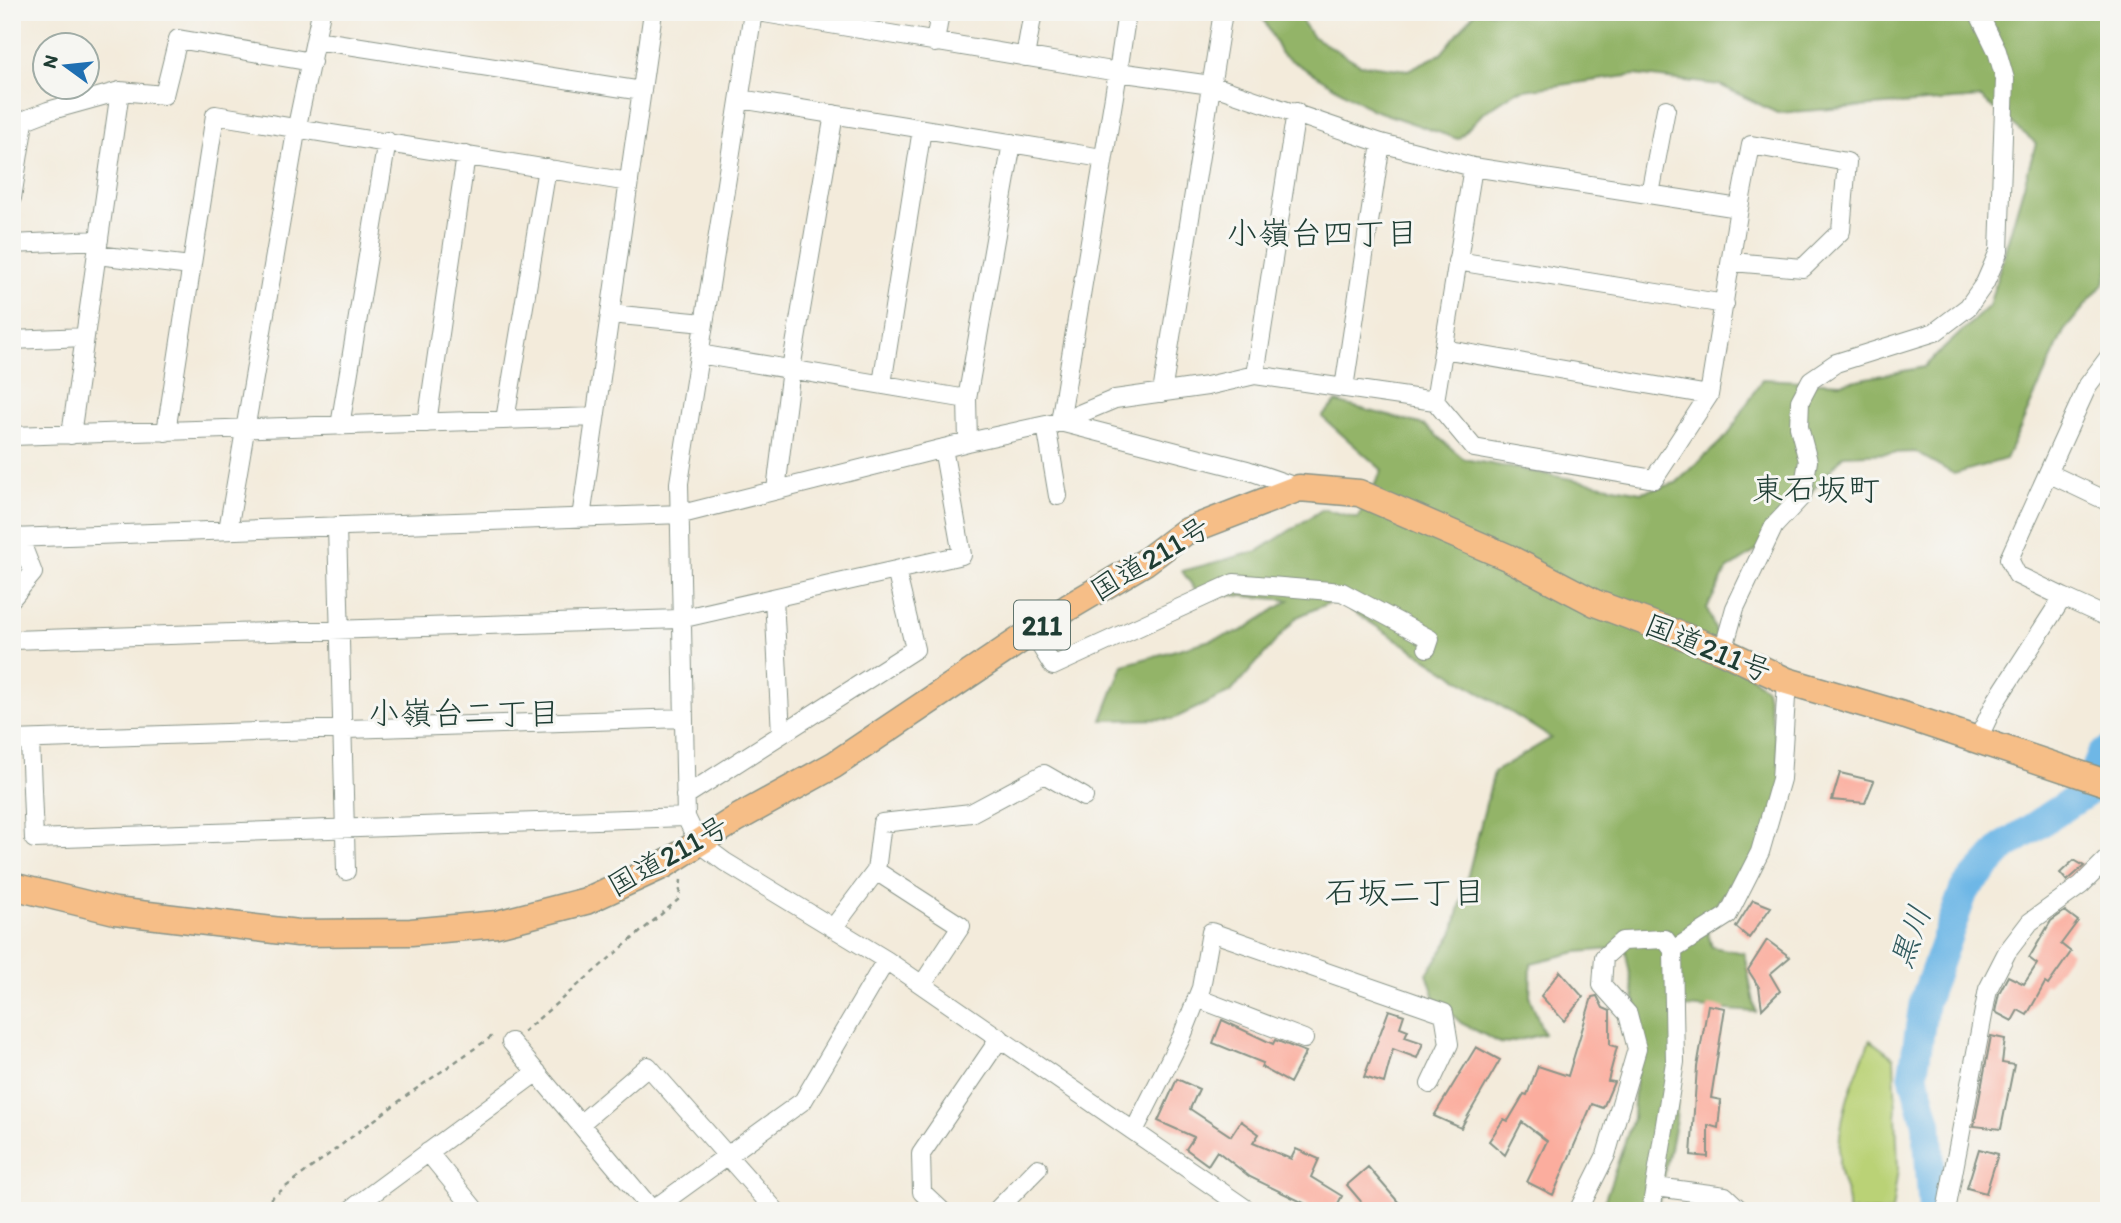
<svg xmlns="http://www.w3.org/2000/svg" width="2121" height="1223" viewBox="0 0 2121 1223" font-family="Itim,'Klee One',sans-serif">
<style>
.green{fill:#bad276;stroke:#6c8855;stroke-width:2}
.forest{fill:#93b467;stroke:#59784e;stroke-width:2}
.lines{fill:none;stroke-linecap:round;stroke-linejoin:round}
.river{stroke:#6eb7e6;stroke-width:30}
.building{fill:#fbad9e}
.minor-casing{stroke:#899488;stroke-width:20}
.highway-casing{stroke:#899488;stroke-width:29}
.path{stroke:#899488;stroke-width:2.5;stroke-dasharray:5 5;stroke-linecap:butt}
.minor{stroke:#fff;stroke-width:18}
.highway{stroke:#f6be87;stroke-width:26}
.labels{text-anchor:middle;stroke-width:6;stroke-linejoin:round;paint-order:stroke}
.shield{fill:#f6f6f2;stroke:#60746d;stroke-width:2}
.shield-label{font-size:28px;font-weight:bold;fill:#1f3d34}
.street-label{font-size:30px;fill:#1f3d34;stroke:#f6f6f2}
.neighbourhood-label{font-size:32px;fill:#1f3d34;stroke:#f6f6f2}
.water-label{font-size:32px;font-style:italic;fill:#335c60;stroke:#f6f6f2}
</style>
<rect width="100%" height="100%" fill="#f6f6f2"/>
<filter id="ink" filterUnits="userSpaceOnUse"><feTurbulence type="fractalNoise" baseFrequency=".0143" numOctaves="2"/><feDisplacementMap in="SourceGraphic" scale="14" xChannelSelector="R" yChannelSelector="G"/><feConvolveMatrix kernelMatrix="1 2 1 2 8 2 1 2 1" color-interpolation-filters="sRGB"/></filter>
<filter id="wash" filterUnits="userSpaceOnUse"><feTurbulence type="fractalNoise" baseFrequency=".00686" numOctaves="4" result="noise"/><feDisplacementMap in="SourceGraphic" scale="28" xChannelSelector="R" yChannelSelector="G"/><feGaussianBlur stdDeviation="1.57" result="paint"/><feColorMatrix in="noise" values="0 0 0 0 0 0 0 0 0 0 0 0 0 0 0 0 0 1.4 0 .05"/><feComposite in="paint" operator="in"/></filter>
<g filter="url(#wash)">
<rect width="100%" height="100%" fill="#f3ebdb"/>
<path class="green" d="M1870,1040L1894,1058L1898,1169L1892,1211H1848C1850,1193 1839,1180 1839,1163C1837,1117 1853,1081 1870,1040Z"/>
<path class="forest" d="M1260,12H1296L1312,36L1360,64L1408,70L1441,54L1475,12H2109V52L2103,90L2109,137V269L2104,283L2064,331L2006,459L1954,474L1915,452L1844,455L1762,547L1727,570L1707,608L1723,651L1766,689L1784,783L1763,846L1704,920L1712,947L1744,953L1756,1012L1684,1007L1676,1119L1657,1211H1601L1633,1118L1639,1021L1625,948L1577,952L1531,963L1530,998L1544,1034L1502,1044L1461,1023L1435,998L1427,974L1453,934L1494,772L1551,738L1335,600L1297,617L1231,692L1173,719L1102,720L1123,665L1242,631L1289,600L1197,592L1182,571L1258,551L1323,509L1358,518L1382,470L1322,417L1336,402L1424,425L1464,459L1641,492L1676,483L1728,435L1762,379L1841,383L1924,367L1989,306L2036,143L1981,98L1777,113L1720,85L1635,75L1517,91L1483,113L1458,139L1371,109L1281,54Z"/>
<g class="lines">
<path class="river" d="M1933,1211L1927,1123L1913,1074L1924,1002L1964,890L2005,846L2087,792L2102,755L2109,751"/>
</g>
<g id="blocks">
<path class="building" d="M1840,773L1874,781L1865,803L1832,800Z
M2074,860L2084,866L2067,881L2060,873Z
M1753,900L1771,907L1749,938L1736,927Z
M2065,911L2078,921L2061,944L2071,952L2048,985L2045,983L2027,1015L2018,1010L2012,1021L1995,1012L1999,993L2008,976L2024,984L2037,964L2029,958L2051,921Z
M1767,940L1790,957L1770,974L1780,991L1762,1009L1759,987L1748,970Z
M1560,971L1583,997L1564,1021L1541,996Z
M1597,996L1603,1008L1610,1011V1045L1617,1047L1608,1081L1614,1082L1603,1108L1592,1104L1553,1195L1527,1182L1547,1141L1522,1122L1505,1155L1489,1141L1504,1119L1508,1121L1524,1094L1527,1095L1538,1066L1568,1076L1592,997Z
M1708,1005L1725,1008L1711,1098L1721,1100L1718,1128L1708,1125V1157L1691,1155L1697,1067Z
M1389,1010L1404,1015L1400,1027L1408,1030L1405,1037L1423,1043L1417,1058L1393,1049L1384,1083L1364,1077Z
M1222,1020L1273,1044L1275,1040L1306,1052L1290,1083L1261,1067L1263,1063L1213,1043Z
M1991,1036L2005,1039L2002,1063L2014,1065L2001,1129L1974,1126Z
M1476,1047L1500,1060L1461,1128L1434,1116Z
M1177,1079L1199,1089L1190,1109L1231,1136L1241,1121L1259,1134L1253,1143L1291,1159L1296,1149L1319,1159L1311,1177L1342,1196L1334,1211H1307L1310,1206L1250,1177L1217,1151L1208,1165L1186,1149L1194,1137L1158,1121Z
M1979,1149L1998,1154L1986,1193L1967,1188Z
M1368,1167L1406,1211H1369L1347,1185Z"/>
</g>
</g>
<g filter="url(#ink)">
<use href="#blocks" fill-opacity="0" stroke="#899488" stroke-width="2"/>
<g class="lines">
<defs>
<path id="minor" d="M753,12L679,483L686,817L698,842L725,862L886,960L1249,1211
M758,12L1118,72L1060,422
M316,40L642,91
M935,43L940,12
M1025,57L1033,12
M740,99L1102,158
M12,125L48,111L120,91L164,95L178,39L312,62
M1650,194L1666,109
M12,198L24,122
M12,244L99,240
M97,255L191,266
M1457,261L1725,304
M1732,262L1803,268L1841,231L1847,162L1751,145L1739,208
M610,314L704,323
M12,340L85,337
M1443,349L1709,395
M699,354L967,399
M1255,375L1296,112
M882,384L922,129
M1344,388L1381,143
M1162,393L1223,12
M1435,401L1473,167
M505,420L547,168
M1060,422L1115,399L1207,386L1255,375L1435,401L1474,448L1654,479L1709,395L1739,208L1473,167L1381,143L1211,85L1118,72L1127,12
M427,423L466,155
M1046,425L1058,496
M340,426L387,141
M166,432L215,115L629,182
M71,435L120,91
M12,436L595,417
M968,442L967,399L1012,143
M2048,473L2109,502
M776,490L791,369L834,114
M581,518L653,12
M337,526L346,871
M228,530L297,126L321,12
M12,538L682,514L968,442L1060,422L1247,470L1299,488
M2063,597L2109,618
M12,598L33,573L19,537
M774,598L781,734
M1032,632L1053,666L1234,583L1342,592L1430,639L1427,648
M12,640L680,619L962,555L943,448
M1723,651L1735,608L1774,526L1802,496L1808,461L1799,427L1800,401L1811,380L1836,363L1935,332L1968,307L1985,283L1999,251L2005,79L1997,51L1978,12
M12,740L684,718
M30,740L34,839L686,817
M1977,741L1996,701L2063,597L2017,575L2009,559L2088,385L2109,357
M685,796L915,649L896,570
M876,871L882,823L971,813L1044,774L1084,797
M833,928L876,871L961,926L922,985
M1673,950L1728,915L1760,852L1781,779L1787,681
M1197,998L1304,1039
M511,1042L652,1210
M580,1124L648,1066L776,1211
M1134,1131L1182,1036L1201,988L1211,932L1444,1013L1449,1044L1430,1084
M428,1152L476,1211
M1656,1187L1725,1196L1741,1211
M349,1211L537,1072
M651,1211L803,1101L886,960
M942,1211L922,1192L921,1154L1000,1038
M996,1211L1038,1168
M1578,1211L1606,1155L1637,1049L1628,1014L1602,985L1604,957L1622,941L1665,939L1673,950L1675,1062L1651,1211
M1946,1211L1988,989L2007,952L2030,922L2081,885L2109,857"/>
<path id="highway" d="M12,886L115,911L298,933L411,932L497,924L586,901L664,865L736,819L834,765L1069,607L1145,562L1185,532L1299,488L1359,493L1507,557L1595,603L1723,651L1787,681L1906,716L2109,784"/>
</defs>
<use href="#minor" class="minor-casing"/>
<use href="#highway" class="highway-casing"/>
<path class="path" d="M523,1032L679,899L681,880
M254,1211L406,1096L494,1035"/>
<use href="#minor" class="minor"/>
<use href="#highway" class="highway"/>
</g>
</g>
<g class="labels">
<rect class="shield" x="1014" y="600.5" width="56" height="49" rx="5"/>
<g class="shield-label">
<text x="1042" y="635">211</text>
</g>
<g class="street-label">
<text transform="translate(1150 559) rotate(-31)" y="10">国道211号</text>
<text transform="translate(1708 648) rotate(22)" y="10">国道211号</text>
<text transform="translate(668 856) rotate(-29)" y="10">国道211号</text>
</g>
<g class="neighbourhood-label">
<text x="1322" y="244">小嶺台四丁目</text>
<text x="1816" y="500">東石坂町</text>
<text x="464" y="724">小嶺台二丁目</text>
<text x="1405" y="903">石坂二丁目</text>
</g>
<g class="water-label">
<text transform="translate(1910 937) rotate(-70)" y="11">黒川</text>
</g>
</g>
<rect width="2121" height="1223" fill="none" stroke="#f6f6f2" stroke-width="42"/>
<g transform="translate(66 66) rotate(285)"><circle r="33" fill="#f6f6f2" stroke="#a0aca6" stroke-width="2"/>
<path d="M0-5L12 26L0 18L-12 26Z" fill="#1f6fb2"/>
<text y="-10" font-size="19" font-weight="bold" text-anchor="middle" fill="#1f3d34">N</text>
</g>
</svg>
